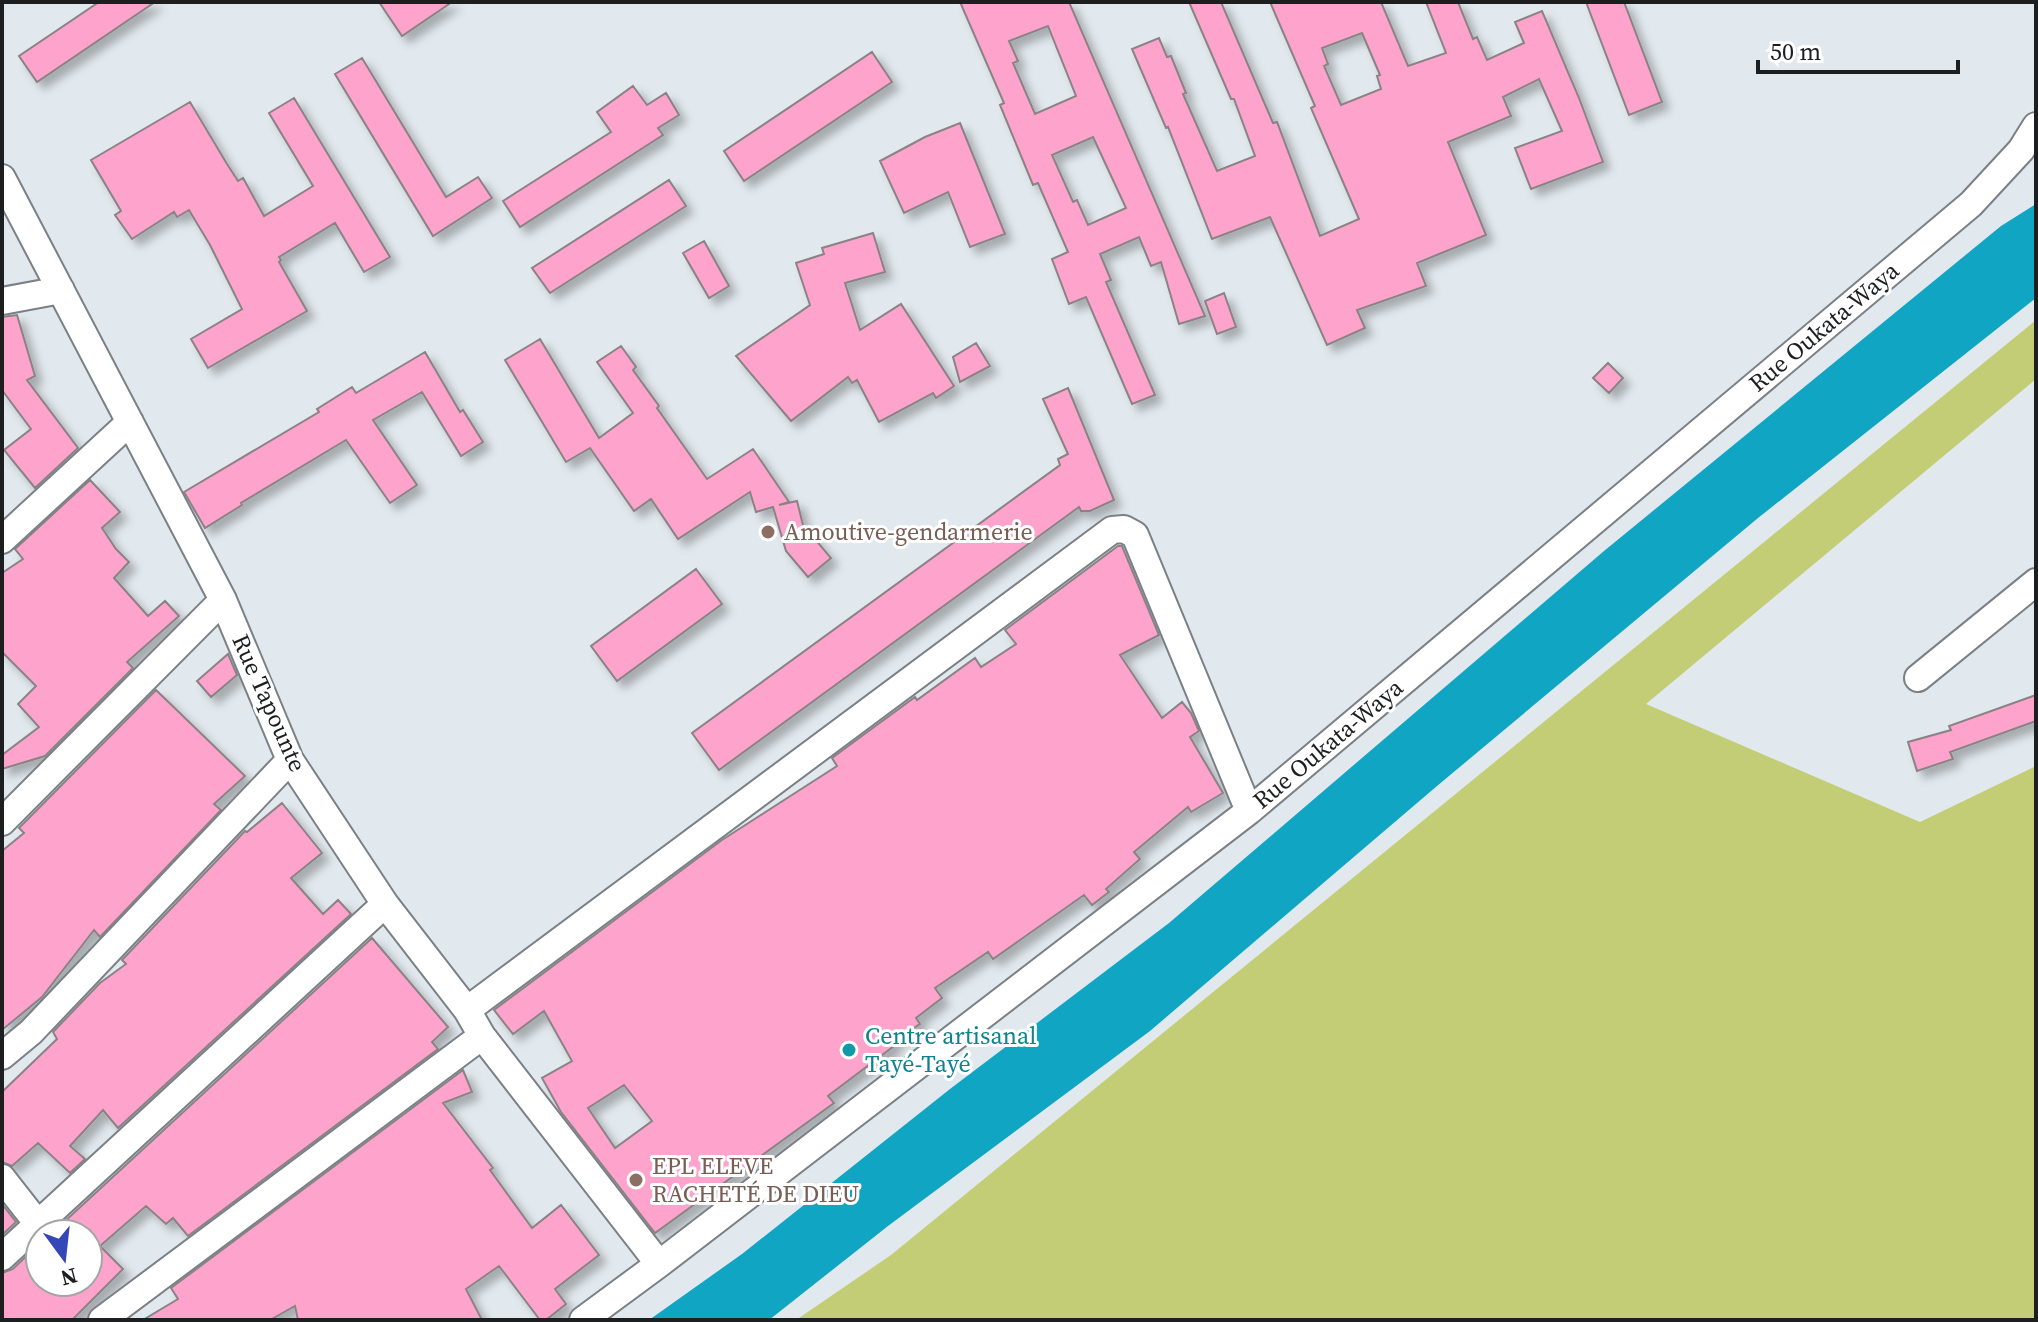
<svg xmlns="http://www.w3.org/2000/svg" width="2038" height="1322" viewBox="0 0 2038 1322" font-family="'Source Serif 4',serif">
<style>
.green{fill:#c2cd75}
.water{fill:#0fa5c3}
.building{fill:#fea4cc;stroke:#8a8285;stroke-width:2;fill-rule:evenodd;filter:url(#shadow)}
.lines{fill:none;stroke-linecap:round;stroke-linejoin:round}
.minor-casing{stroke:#7a8086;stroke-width:30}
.minor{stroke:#fff;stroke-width:26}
.education-dot{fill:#8d6e63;stroke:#fff;stroke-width:3}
.culture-dot{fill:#0f9aa8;stroke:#fff;stroke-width:3}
.labels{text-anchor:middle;stroke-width:6;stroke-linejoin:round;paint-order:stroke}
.street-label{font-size:24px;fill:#1c1e20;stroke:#fff}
.education-label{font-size:24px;fill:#785e54;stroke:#fff;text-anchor:start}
.culture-label{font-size:24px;fill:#0d838f;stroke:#fff;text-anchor:start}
</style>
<defs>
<filter id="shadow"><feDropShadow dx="7" dy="7" stdDeviation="4" flood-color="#0004"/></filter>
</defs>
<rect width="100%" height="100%" fill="#e2e9ee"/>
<path class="green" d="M2036,320V379L1646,704L1920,822L2036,766V1320H796L891,1255Z"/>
<path class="water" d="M2036,204V298L1758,518L1437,786L1150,1031L888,1226L769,1320H649L742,1254L950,1089L1169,923L1604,551L2001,226Z"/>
<path class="building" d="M99,2H155L37,82L19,56Z
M379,2H452L402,36Z
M960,2H1069L1205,316L1179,324L1161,262L1151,266L1139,237L1100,254L1111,280L1106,282L1155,395L1132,404L1086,297L1069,304L1052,259L1068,252L1038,183L1033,185L1000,105L1004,103ZM1048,26L1076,96L1035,114L1013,63L1018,61L1009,41ZM1093,137L1126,208L1088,225L1077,200L1073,202L1052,155Z
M1189,2H1221L1273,123L1277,122L1320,236L1359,219L1311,108L1315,106L1270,2H1381L1408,66L1446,53L1426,2H1458L1473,39L1477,37L1487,60L1524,43L1515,22L1542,11L1579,98L1603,162L1531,189L1515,148L1562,131L1539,79L1503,97L1511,116L1448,142L1486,235L1417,263L1426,286L1357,310L1365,328L1327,345L1270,217L1212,239L1168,127L1166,128L1132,49L1159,38L1167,57L1171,56L1186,93L1183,94L1217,171L1255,156L1234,99H1231ZM1362,33L1380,75L1377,76L1381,89L1341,105L1324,66L1328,64L1322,48Z
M1586,2H1624L1662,102L1629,115Z
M872,52L892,82L744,181L724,151Z
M362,58L446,197L478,177L492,198L433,236L335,74Z
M633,86L647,105L666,93L679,115L658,128L663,135L520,227L503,201L611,132L597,112Z
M294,98L390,257L364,272L335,223L279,257L281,260L279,262L307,311L208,368L191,339L242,309L210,245L189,210L177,217L174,212L132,239L115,215L121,211L91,160L190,102L227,164L238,181L243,178L264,216L313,186L269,113Z
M960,123L1005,234L970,247L948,192L904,213L880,161L925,137Z
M669,180L686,206L550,293L532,268Z
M873,233L885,272L845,283L860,330L901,304L954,386L936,398L933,393L879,422L857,380L852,383L848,377L791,421L736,356L810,305L796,263L824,254L822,248Z
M704,241L729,286L709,298L683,253Z
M1224,293L1236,327L1217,334L1205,301Z
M17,315L35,376L27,380L78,448L35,488L4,450L31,429L2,390V317Z
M540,339L599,438L633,413L597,362L621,346L636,367L633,370L659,406L657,408L707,479L753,449L789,502L779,505L797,501L803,525L831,558L808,577L786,551L773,507L756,512L750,492L678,539L651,499L634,511L590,448L566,462L505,360Z
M976,343L990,366L960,382L953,357Z
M425,352L460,412L463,410L483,442L461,456L422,392L373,420L417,485L390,503L346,440L241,503L242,505L205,528L184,492L319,412L317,409L352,387L356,393Z
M1608,363L1623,378L1609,393L1593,378Z
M1068,388L1114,500L1090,511H1081L1079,507L719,770L692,733L1060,465L1058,459L1068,454L1043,399Z
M90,480L120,512L102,528L116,549L129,562L114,578L148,616L165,601L179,616L127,662L133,668L45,756L2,769V755L39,727L18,704L36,686L2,652V573L23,559L15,549Z
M1118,546H1122L1159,635L1120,655L1162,718L1182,702L1191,713L1199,731L1190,737L1223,793L1191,812L1188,807L1134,852L1140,859L1106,889L1109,892L1092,905L1084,895L993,959L988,952L935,988L942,998L916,1018L920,1024L891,1042L894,1046L828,1096L834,1103L655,1233L561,1112L542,1078L572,1061L544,1011L513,1034L494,1010L722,840L837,766L832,758L915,697L917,700L975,658L981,667L1016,644L1005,630ZM624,1085L652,1121L615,1148L588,1108Z
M696,569L722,604L617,681L591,646Z
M228,654L237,675L211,697L197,681Z
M156,690L245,776L214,804L221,810L100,937L94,930L42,997L2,1030V851L24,833L19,828Z
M2036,695V721L1950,752L1953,759L1917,771L1908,742L1951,730L1949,726Z
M282,803L322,853L291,878L323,914L338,900L351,914L118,1128L103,1110L70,1146L85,1159L70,1173L38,1143L12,1166L2,1162V1092L57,1039L53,1032L100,983L126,964L122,960L245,831L247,832Z
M372,938L448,1027L432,1042L438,1049L188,1236L173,1218L166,1224L146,1206L100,1246L123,1269L72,1320H2V1273L13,1269L39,1244L40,1282H88V1234H51Z
M463,1070L472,1092L443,1103L493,1168L490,1170L532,1228L561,1205L599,1255L555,1289L566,1304L546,1320H540L499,1266L466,1289L482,1320H298L295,1306L270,1320H143L178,1299L171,1288Z
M2,1204L16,1222L2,1235Z"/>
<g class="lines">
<defs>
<path id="minor" d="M2,178L223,600L290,760L385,904L467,1010L482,1036L659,1264
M2,301L61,290
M2,540L130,422
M1918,678L2036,582
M2,822L223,600
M467,1010L1112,530L1124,529L1135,535L1249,811
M2,1056L31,1032L290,760
M2,1178L38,1224
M2,1257L385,904
M102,1320L482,1036
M583,1320L659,1264L1249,811L1971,204L2021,150L2036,126"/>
</defs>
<use href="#minor" class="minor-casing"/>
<use href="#minor" class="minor"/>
</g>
<g class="education-dot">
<circle cx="768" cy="532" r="8"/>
<circle cx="636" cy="1180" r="8"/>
</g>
<circle class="culture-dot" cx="849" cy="1050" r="8"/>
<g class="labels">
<g class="street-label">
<text transform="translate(1824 327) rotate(-40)" y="8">Rue Oukata-Waya</text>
<text transform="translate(269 703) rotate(66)" y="8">Rue Tapounte</text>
<text transform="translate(1328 744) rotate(-40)" y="8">Rue Oukata-Waya</text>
</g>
<g class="education-label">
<text x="784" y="540">Amoutive-gendarmerie</text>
<text x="652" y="1174">EPL ELEVE<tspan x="652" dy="28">RACHETÉ DE DIEU</tspan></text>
</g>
<g class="culture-label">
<text x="865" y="1044">Centre artisanal<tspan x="865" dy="28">Tayé-Tayé</tspan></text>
</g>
</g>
<rect width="2038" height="1322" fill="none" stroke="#1c1e20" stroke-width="8"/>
<g transform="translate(64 1258) rotate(165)"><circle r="38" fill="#ffffff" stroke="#a4a5a6" stroke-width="2"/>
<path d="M0-6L14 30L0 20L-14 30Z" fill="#3546b8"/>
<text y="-12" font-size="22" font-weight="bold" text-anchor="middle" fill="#1c1e20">N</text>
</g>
<path d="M1758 60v12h200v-12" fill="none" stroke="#1c1e20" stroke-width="4"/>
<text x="1770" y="60" font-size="24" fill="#1c1e20" stroke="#ffffff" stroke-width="6" paint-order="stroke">50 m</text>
</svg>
